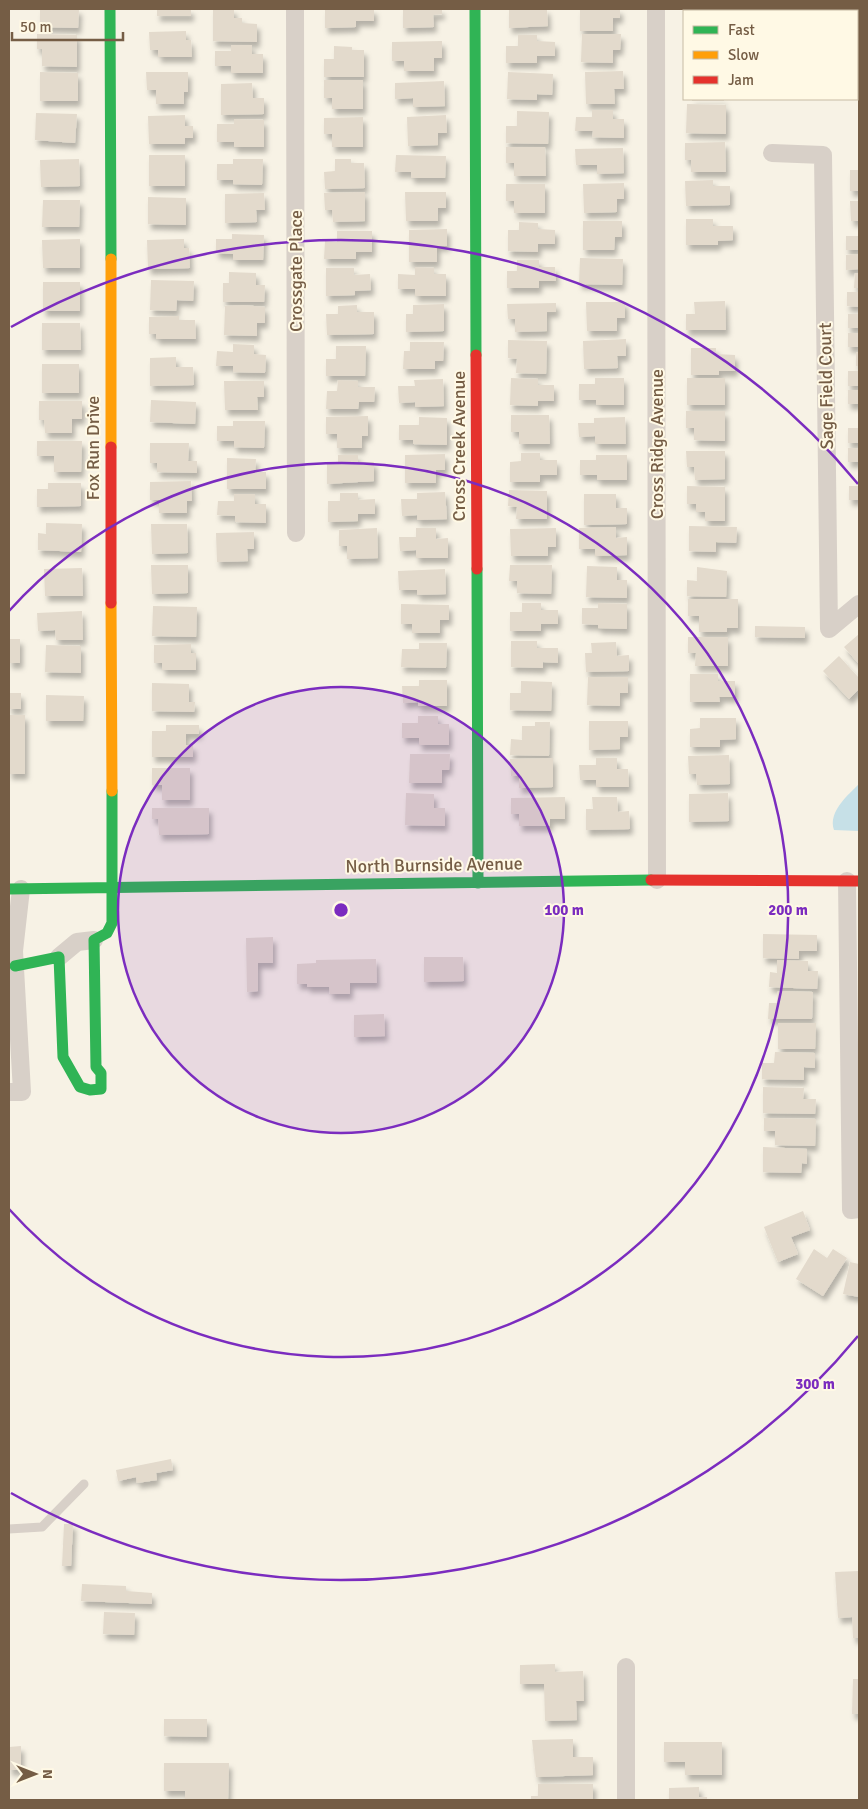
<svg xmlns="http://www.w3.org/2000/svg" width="868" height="1809" viewBox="0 0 868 1809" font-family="Signika,sans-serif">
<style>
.water{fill:#c6e0e7}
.building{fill:#e3dacc;filter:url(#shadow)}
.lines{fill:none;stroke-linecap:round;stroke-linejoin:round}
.lane{stroke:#d8d0c8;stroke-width:9}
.street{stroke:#d8d0c8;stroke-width:18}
.fast{stroke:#30b455;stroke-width:11}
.slow{stroke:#ff9f0a;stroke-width:11}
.jam{stroke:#e5322d;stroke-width:11}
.ring{fill:none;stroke:#7b2cbf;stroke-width:2.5}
.labels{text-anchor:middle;stroke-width:4;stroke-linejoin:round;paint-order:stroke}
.street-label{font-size:18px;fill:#755d45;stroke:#fff9e5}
.centre{fill:#7b2cbf;stroke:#fff9e5;stroke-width:2.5}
.ring-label{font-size:15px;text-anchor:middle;font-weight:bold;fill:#7b2cbf;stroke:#fff9e5;stroke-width:4;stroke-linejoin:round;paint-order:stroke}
</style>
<defs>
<filter id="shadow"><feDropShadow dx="3" dy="5.5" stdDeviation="2.5" flood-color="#0004"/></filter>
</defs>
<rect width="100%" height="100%" fill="#f7f2e5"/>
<path class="water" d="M859,784V831L834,830C828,812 847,796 859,784Z"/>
<path class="building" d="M40,9H79L78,28L40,27Z
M157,9H191V16H157Z
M213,9H234V18H242V23L257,24V42L213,41Z
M325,9H374V21H356V27L325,28Z
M403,9H442V14L433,15L434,27L403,28Z
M509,9H547L548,26L509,28Z
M580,9H620V18H613V31H580Z
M702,9H733V11H702Z
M186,31V40H191L192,57H158V50H150L149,32Z
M37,34L77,35V67L42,66V49H37Z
M582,34H621L620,50H613V63L581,62Z
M518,35H537V41L555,42V56H537V63H506V46H518Z
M442,41V58H434V71H404V61H392V42Z
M231,45H252V54H263V73H231V66H215V51H231Z
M334,46L352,47V50H364V77H324V59H334Z
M623,71L624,89H614L615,104H586L585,72Z
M40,72L78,73V101H40Z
M146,72H188V92H184V104H156V90H147Z
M508,72L553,74L552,95L537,94V100L507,99Z
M324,80H363V109H332V98H324Z
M444,81L445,106L413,107V98L395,99V83Z
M252,83L253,98H264V114L221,115V84Z
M692,99H724V101H692Z
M687,104L726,105V134L686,133Z
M592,110H613V119H624V138L592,137L593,131H575L576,117H592Z
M517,111L549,112L548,144L506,143V126H517Z
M36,113L77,114L75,143L35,140Z
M185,115V126H193V138H185V144H149L148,116Z
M446,115L447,133H438V145L408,146L407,117Z
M363,117V147H332V134H324V118Z
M234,119L264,120V147H234V142H217V124H234Z
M725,142L726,172H691V160H685V143Z
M506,147H545L546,176H514V163H506Z
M623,148L624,173L597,174V165H576L575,149Z
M149,155H185V186H149Z
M396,155L446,156L445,178H411V172H395Z
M79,159L80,186L41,187L40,160Z
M233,159H263L262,185L233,184V180H217V164H233Z
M335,159H351V163H364L365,188L325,189L324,172L335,171Z
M850,170H859V191H850Z
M713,180V186H730V205L686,206L685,181Z
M624,183V199H617V212L584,213L583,184Z
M506,184H545V213H514V201H506Z
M365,192V221L333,222L332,210H325L324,193Z
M405,192H446V208H438V221H406Z
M264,193L265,210H256L257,222L225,223V194Z
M148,197L186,198V225L148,224Z
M43,200H80L79,227H42Z
M850,201H859V221H851Z
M686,219H713V226H733V240L718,241V245H686Z
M583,221H622V237H615L614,250H583Z
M519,222L538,223V229L555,230V244H538V252L508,251V230H519Z
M447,229V246H437V262H409V230Z
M337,231H372V252H356V259H324L325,241L337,242Z
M232,234L264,235L263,260H233V254L216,253V239H232Z
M846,236H859V250H846Z
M80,239V268H43L42,240Z
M184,239V248H189L190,268L148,269L147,240Z
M859,254V269L846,270V255Z
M580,258L623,259L622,285L579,284Z
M517,260H539V267H555L556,281H539V288H507V271H517Z
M415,267L434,268V274H446V296H415V289H398V274L415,275Z
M326,268H354V275L370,274L371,290L355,291V295L326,296Z
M229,272L256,273V285H265L264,302H223V283H229Z
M855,273H859V288H854Z
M151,280L194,281L193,301L177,300L176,311L150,310Z
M43,282H80V311H43Z
M847,292H859V307L847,306Z
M725,301L726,330H686V314H695L694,302Z
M586,302H625V318H617V331H587Z
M556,303V312H547V331L515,332V319H508L507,304Z
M444,304V331L406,332V314H413V305Z
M243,305L265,307V323H257V336L224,335L225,306Z
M357,305V312H374V334L327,335L326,314H338V306Z
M848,314H859V328H848Z
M179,316V320H195L196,339H156V334H149V317Z
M42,323H80L81,350H42Z
M848,333H859V347H848Z
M626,339V356H617L618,368L584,369L583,341Z
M508,340L547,341L546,374L516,373L517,359L508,358Z
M410,342H444L443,361H435V369H403L404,351H410Z
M233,344L254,345V354L266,355L265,373L233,372V366H216L217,351L233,352Z
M336,346H366L365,376H326V359H336Z
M691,348H716V354L735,355V371H719V375H691Z
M856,352H859V366H856Z
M176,357V367H193L194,385L150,386V358Z
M42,364H79V393H42Z
M848,371H859V386H848Z
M511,378L538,379V385H554V401H538V406L510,405Z
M595,378H624V405H596V400H579V384H595Z
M687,378H725V405H687Z
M443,379L444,406L415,407V402L399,403L398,386H415L414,380Z
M338,380L358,381V387H375L374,402H359L358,409H326L327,391H337Z
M224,381H264V397H257L258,410H225Z
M848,390H859V404H848Z
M151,400L196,402L195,424L150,422Z
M39,401H82V419H72V433H45L44,420H39Z
M686,411H725V441L694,440V428H686Z
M511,415H549L550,444H519V432H511Z
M368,416V436H362V448H337V434H326V417Z
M419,417L447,418V445L413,444V440H399V425H419Z
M625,417L626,444H595V436L579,437L578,423H594V418Z
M233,421H265L264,448L234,447V441H217V426H233Z
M848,428H859V443H848Z
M37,441H82L81,472H54V456H37Z
M150,443H189L188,461H197V473L157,472V463H150Z
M848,448H859V462H848Z
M686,451H725V479L695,480L694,467H687Z
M521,453H540V460H557V475H540V482H510V462L521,461Z
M445,454V470H436V483H405V455Z
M338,455H358V462H374V481L327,484V463H338Z
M596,455H627V480H597V475H580V460H596Z
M227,458L256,459L255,472H266V489H227Z
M191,481L192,501H187V513H159V500H150V482Z
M48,483H81V506L37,507V489H48Z
M687,486L725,487V521H705V512H696V504H687Z
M849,486H859V500H849Z
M509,490L547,491V519H516L517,507L508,506Z
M445,492L447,519L417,520V515L402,516L401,499H417V493Z
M340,493H358V500L375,499V514H358V521L328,522V501H340Z
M234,494H255V504H266V523L235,522V516L217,515L218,501H234Z
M584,494H616V508H627V524L584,525Z
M46,523L82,524L81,552L38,550V533L46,534Z
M151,524H187L188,553L152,554Z
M689,526L737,527L736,543L716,542V552L689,551Z
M616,527V538L627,537V555L595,556V549H579V528Z
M377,528L378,558L347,559V546H339V530Z
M416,528H436V539L448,538V558H416V550L400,551L399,537H416Z
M556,528V547H548V556H511L510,529Z
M254,532V549H247L248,561L217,562L216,533Z
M151,565H188V593L152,594Z
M510,565H552L551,594L517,593V581H509Z
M587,566L617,567V580H627V598L586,597Z
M697,567L727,571L726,597L687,596V580L697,581Z
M82,568L83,596H45L44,569Z
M445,569L446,594L417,595V590H399L398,571Z
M688,599H738V628H727V632H699V616H688Z
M522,603H541V610H558V624H541V631H510V612H522Z
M598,603L627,604V629L598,628V625L582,624V608H598Z
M401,604L449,605V620H440V633H412V624H401Z
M153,606L197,607L196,637L152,636Z
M82,611L83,640H56L55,630L38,631L37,613Z
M755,626L805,627V638L755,637Z
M859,634V664L844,647Z
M688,637H728V666H695L696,653H688Z
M9,639H20V663H9Z
M511,641H537V648H558V663L543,662V668L511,667Z
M616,642L617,656L629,655V671L586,672L585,653H592L591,643Z
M419,643H447L446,668L401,667L402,649H419Z
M191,644V653H196V670H162V663H154V645Z
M46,645L81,646V673L45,672Z
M839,656L859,678V689L849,699L823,671Z
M690,674H718V681H735V697H719L720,702H690Z
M588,677H628V693H620V706L587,705Z
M419,680H447V706H418V702L403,703L402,686H419Z
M521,681L552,682L551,711L510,710V693H521Z
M152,683L189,684V702H195L194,712L152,711Z
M9,693H21V709H9Z
M46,695L84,696L83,721H46Z
M9,715H25V774H9Z
M418,716H438V724H449V745H419V738H402V723H418Z
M700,718H736V739L720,740V747H690V729L700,728Z
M589,721H628V737H620V749L589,750Z
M535,722H550L549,756L510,755L511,739L522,740V726H535Z
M166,725H199V734H186V745H193V757H152V731H166Z
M410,754H450L449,770H442V783H409Z
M729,755L730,784L697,785L696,774H689L688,756Z
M553,758V787L519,788V775L511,776L510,759Z
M596,758H617V769H628L629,787H596V780H580L579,765H596Z
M152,768H190V800H162V785H152Z
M406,793L434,794V808H445V826L405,825Z
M728,793L729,821L689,822V794Z
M565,797V819H550V826H519V814H511V798Z
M592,797H617L618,812L629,811L630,829L586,830V809H593Z
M152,808H209V834L159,835L158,819H152Z
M763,934L817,935V951H799V959L763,958Z
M273,937V963H258V991L247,992L246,938Z
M424,957H463L464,981L424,982Z
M376,959L377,983H350V994H330L329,987H307V984H297V964L316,963V960Z
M777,960L808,961V971H818L817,989L769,987L770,972L777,973Z
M778,991L813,992L812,1019H768L769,1003H777Z
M384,1014L385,1036L354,1037V1015Z
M778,1023H816L815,1049H778Z
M775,1052L815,1053V1068L804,1067V1080L762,1079V1063H774Z
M763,1087L804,1088L803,1099H816L815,1114L763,1113Z
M764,1118L816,1119L815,1146L775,1145V1131H764Z
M763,1147L807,1149V1164L802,1163L801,1173L763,1172Z
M803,1211L810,1230L791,1237L798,1254L778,1262L764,1227Z
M814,1249L827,1258L833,1249L847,1258L823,1296L796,1279Z
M850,1262L859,1264V1297L843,1294Z
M171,1459L173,1470L156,1473L157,1480L137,1483L136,1477L118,1481L116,1470Z
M64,1524H73L71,1566H62Z
M859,1571V1638H853L852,1617L838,1618L835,1572Z
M82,1584L126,1586V1591L152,1593V1604L81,1601Z
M104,1612L135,1613L134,1635L103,1634Z
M555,1664V1672L583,1671L584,1701H576L577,1720L545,1721L544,1684H520V1665Z
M853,1679H859V1714H852Z
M164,1719H207V1737L164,1736Z
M573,1739V1757H593V1775L536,1777L532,1740Z
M664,1742H722V1775H685V1762H664Z
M21,1746V1770H9V1747Z
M164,1763H229L228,1800H185V1791H164Z
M538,1784H593V1800H531V1796H538Z
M699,1787V1797H707V1800H669V1788Z"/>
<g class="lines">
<path class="lane" d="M9,1529L42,1527L84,1484"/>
<path class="street" d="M295,9L296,533
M656,9L657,880
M830,9L833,11
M857,31L859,33
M772,153L823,155L829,629L859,604
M847,881L851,1210L859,1209
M59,957L77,942L94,940
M9,1092H22L14,951L21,889
M626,1667V1800"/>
<path class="fast" d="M110,9L111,259
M475,9L476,355
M477,569L478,883
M9,889L651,880
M15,966L59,957L63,1057L80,1087L90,1090L101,1089V1073L96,1067L94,940L107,933L112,923V791"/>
<path class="slow" d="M111,259V447
M111,603L112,791"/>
<path class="jam" d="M476,355L477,569
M111,447V603
M651,880L859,881"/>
</g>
<circle cx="341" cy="910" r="223" fill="#7b2cbf" fill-opacity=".12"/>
<g class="ring">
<circle cx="341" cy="910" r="223"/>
<path d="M9 611A447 447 0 1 1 9 1209"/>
<path d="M858 1336A670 670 0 0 1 11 1493M11 327A670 670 0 0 1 858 484"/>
</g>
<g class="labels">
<g class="street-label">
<text transform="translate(296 271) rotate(-90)" y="6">Crossgate Place</text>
<text transform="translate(826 386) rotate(-91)" y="6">Sage Field Court</text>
<text transform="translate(657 444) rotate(-90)" y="6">Cross Ridge Avenue</text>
<text transform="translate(459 446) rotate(-90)" y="6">Cross Creek Avenue</text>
<text transform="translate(93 448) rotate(-90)" y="6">Fox Run Drive</text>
<text transform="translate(434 865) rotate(-1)" y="6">North Burnside Avenue</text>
</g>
</g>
<circle cx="341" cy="910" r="8" class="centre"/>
<g class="ring-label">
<text x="564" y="915">100 m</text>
<text x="788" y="915">200 m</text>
<text x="815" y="1389">300 m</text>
</g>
<rect width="868" height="1809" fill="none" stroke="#755d45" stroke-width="20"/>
<rect x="683" y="10" width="175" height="90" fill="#fff9e5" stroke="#c8bba5"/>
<rect x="693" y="26" width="25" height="8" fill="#30b455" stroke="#c8bba5"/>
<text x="728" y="35" font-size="15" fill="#755d45">Fast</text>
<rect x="693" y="51" width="25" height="8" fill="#ff9f0a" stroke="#c8bba5"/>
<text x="728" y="60" font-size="15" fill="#755d45">Slow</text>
<rect x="693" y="76" width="25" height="8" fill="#e5322d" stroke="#c8bba5"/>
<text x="728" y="85" font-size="15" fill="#755d45">Jam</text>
<g transform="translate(35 1774) rotate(90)" stroke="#fff9e5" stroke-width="4" paint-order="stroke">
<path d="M0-4L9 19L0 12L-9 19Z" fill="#755d45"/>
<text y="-8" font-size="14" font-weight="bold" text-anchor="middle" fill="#755d45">N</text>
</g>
<path d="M12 32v8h111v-8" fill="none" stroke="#755d45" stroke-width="2.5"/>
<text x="20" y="32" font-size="15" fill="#755d45" stroke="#fff9e5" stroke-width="4" paint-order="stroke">50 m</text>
</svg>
